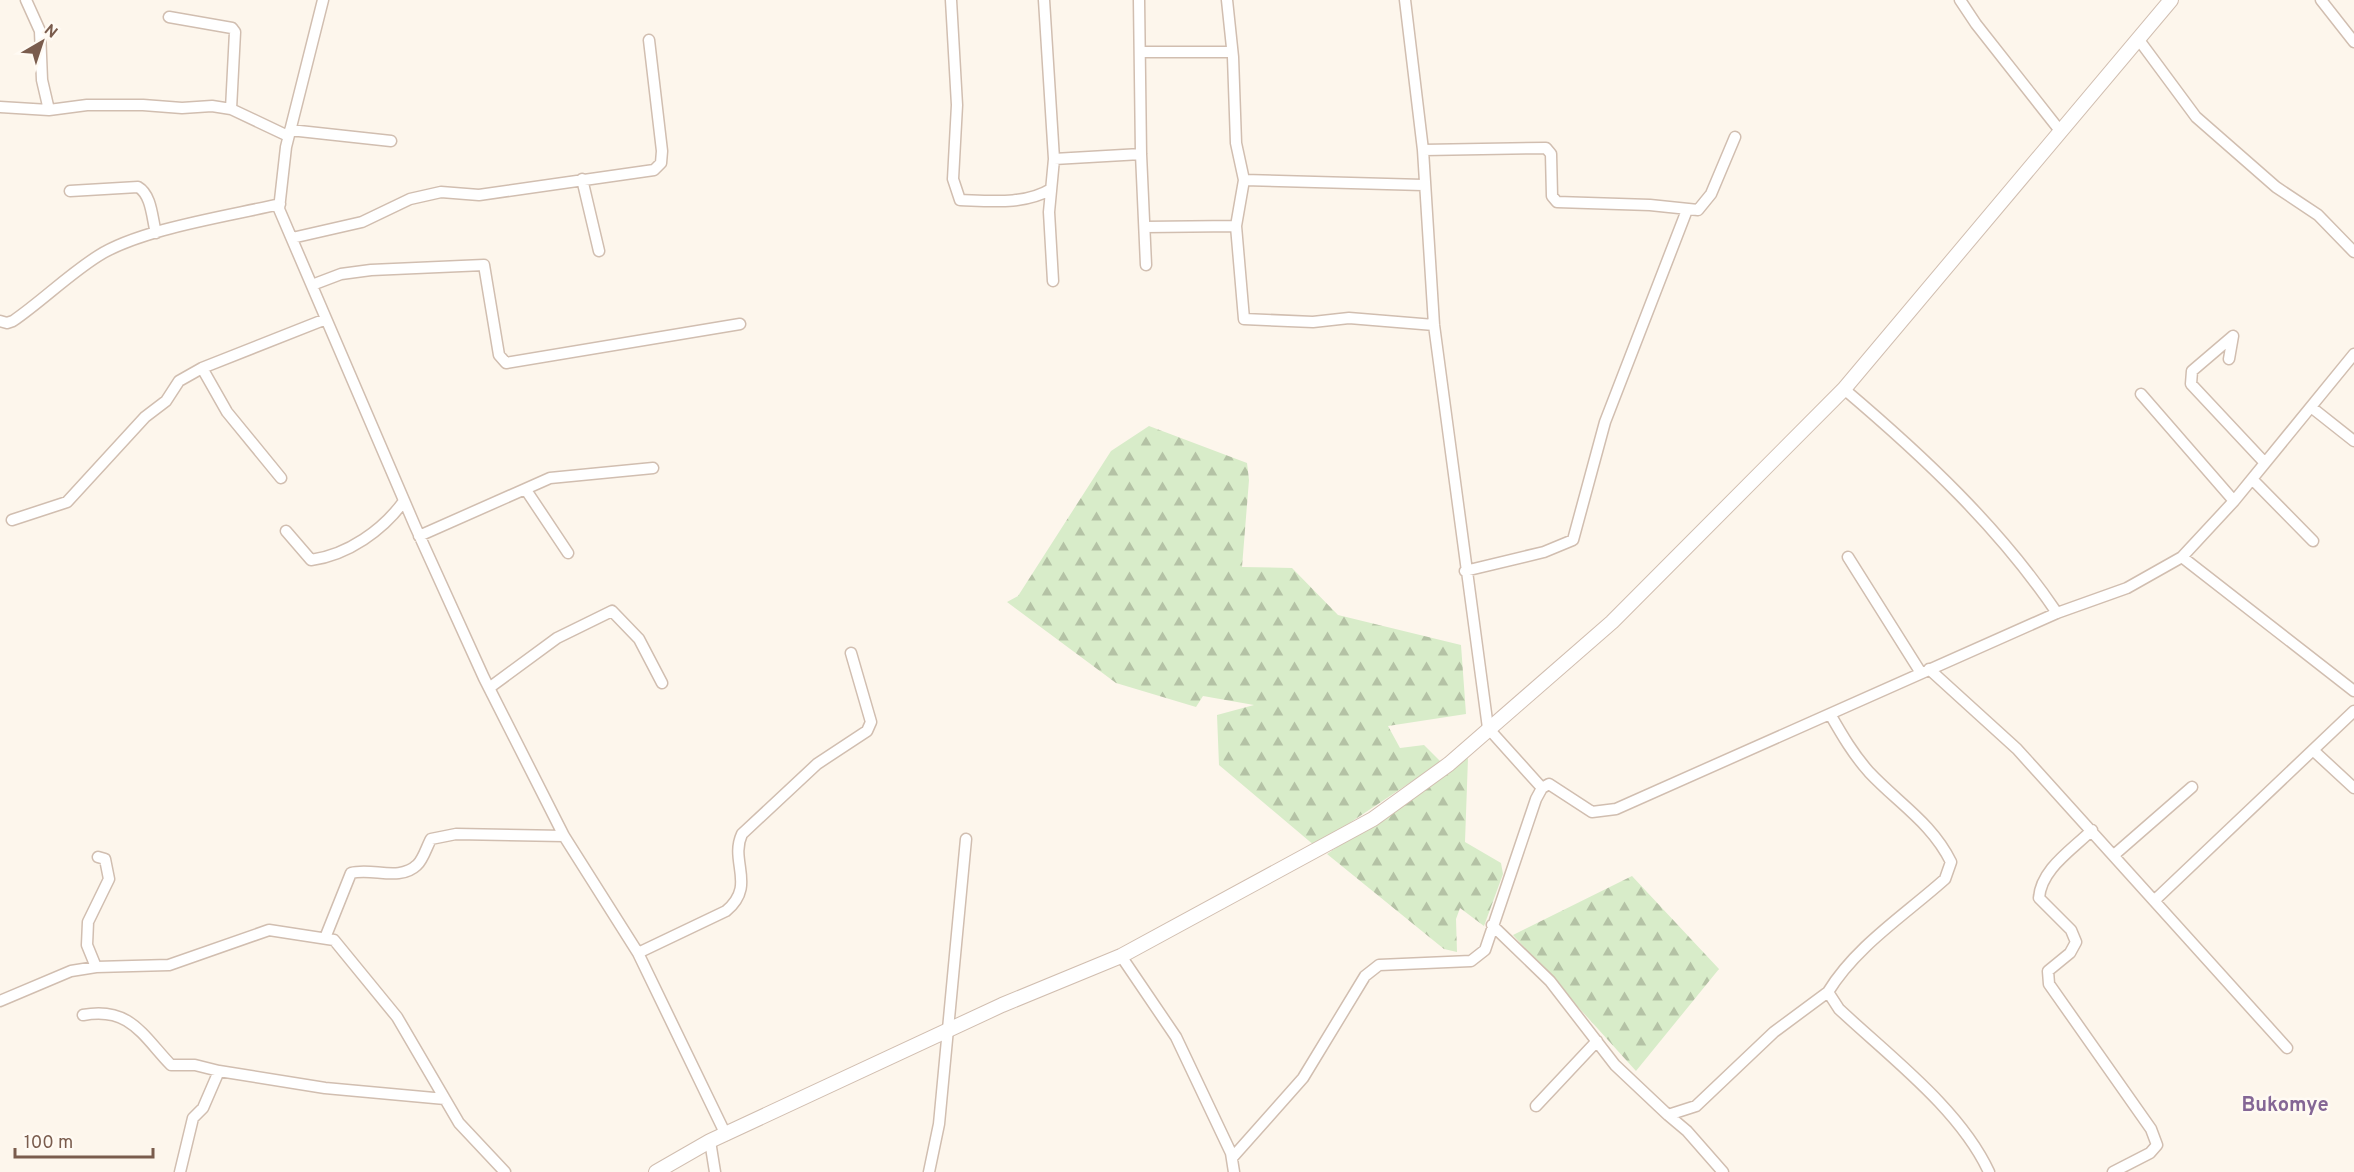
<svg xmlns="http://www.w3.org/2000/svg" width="2354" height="1172" viewBox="0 0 2354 1172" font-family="Overpass,sans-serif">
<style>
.forest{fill:url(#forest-firs)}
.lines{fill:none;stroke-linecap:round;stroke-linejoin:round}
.minor-casing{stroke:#d1beb0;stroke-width:13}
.tertiary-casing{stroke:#d1beb0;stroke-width:16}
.minor{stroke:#fff;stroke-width:10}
.tertiary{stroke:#fff;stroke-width:14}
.labels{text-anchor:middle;stroke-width:5;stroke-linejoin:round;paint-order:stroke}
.quarter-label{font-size:20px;font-weight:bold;fill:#846695;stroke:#fffaf3}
</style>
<defs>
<pattern id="forest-firs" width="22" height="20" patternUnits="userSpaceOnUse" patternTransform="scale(1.5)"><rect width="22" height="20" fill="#d8ecc9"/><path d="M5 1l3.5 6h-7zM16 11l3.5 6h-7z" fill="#b4c2a5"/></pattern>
</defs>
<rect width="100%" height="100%" fill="#fdf6ec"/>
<path class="forest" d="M1149,426L1247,463L1249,480L1242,567L1292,568L1338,615L1461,645L1466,714L1388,726L1400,748L1424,745L1441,762L1315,846L1219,765L1217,715L1254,705L1203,696L1196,707L1116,683L1007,602L1018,596L1111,451Z
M1468,758L1465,842L1501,863L1503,874L1484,926L1460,908L1456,919L1457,952L1444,949L1327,854Z
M1632,876L1719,969L1636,1071L1513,935Z"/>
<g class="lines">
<defs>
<path id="minor" d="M26,0L40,31L42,80L49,110
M323,0L286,147L279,209L415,526L484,678L564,836L638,953L726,1135
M951,0L957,105L953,179L960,200C990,201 1025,205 1051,189
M1044,0L1054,159L1049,212L1053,281
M1139,0L1141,154L1146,265
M1227,0L1233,57L1236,143L1244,180L1236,226L1244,319L1313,322L1349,318L1434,325
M1405,0L1423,150L1434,325L1488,728L1542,788
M1960,0L1976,24L2061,132
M2321,0L2354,42
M169,17L232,28L235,32L231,109L288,136
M2139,40L2196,117L2276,187L2318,215L2354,252
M1141,52H1232
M0,107L49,110L87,105H143L182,108L212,106L231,109
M290,130L391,141
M1423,150L1546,148L1551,154L1552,196L1557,202L1650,205L1698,210L1711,194L1735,137
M1054,159L1141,154
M582,179L599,251
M1244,180L1423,185
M70,191L138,187C152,195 152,219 156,233
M1145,227L1236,226
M292,238L362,222L410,199L441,192L479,195L654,170L661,163L662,151L649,40
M312,285L341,274L371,270L484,265L499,355L506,363L740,324
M0,321L7,323L13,321C42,301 68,275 98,256C140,229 229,216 280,204
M2229,359L2233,336L2192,371L2191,384L2265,463
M202,368L227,412L281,478
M1844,389C1923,456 1999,527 2057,613
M2141,394L2234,501
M2311,407L2354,441
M2252,479L2313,541
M526,490L568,553
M12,520L67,502L145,417L166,401L179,381L202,368L326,319
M286,531L311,560C348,555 383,530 404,501
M419,536L550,478L653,468
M1848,557L1921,673
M2182,557L2234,501L2354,354
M1465,571L1544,552L1573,540L1605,422L1687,210
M1929,669L2017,749L2287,1048
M489,688L557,638L612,611L639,639L662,683
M1830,714C1842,735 1853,754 1869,772C1898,803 1932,823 1951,862L1945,879C1906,914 1856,946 1828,992L1839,1009C1889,1056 1960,1109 1989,1172
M2315,752L2354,788
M2092,830C2072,850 2041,869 2039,898L2071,930L2076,942L2070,953L2048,971L2049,984L2151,1129L2157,1145L2150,1153L2113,1172
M2114,855L2192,787
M2155,900L2354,711
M1492,925L1550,981L1615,1065L1668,1115
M325,938L351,873C372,867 399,882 417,865C423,860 427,846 431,839L456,834L564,836
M638,953L726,911C757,885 729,862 742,834L817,764L867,731L871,722L851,653
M1121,956L1176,1037L1231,1153L1234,1172
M96,967L87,945L88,922L109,879L105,859L98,857
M0,1001L71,971L96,967L169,965L269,930L334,940L397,1017L459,1123L505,1172
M83,1015C130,1006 143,1036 171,1065H195L219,1071
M1536,1106L1597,1041
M710,1141L715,1172
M1232,1158L1303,1078L1365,976L1379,965L1471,961L1485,950L1536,799L1542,788L1549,784L1592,812L1616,809L2057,613L2127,588L2182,557L2354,691
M180,1172L193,1118L203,1108L219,1071L325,1088L445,1099
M929,1172L939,1124L966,839
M1723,1172L1687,1131L1668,1115L1696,1106L1774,1032L1828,992"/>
<path id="tertiary" d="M656,1172L710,1141L1002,1005L1121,956L1373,819L1449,764L1612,622L1844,389L2171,0"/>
</defs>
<use href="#minor" class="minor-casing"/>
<use href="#tertiary" class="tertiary-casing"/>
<use href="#minor" class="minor"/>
<use href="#tertiary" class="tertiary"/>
</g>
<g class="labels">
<g class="quarter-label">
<text x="2285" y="1111">Bukomye</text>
</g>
</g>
<g transform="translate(42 42) rotate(39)" stroke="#fffaf3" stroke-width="4.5" paint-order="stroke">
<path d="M0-4.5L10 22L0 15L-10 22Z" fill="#7a5c4d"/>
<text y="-9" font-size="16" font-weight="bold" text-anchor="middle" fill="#7a5c4d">N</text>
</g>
<path d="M15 1148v9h138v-9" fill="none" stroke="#7a5c4d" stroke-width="3"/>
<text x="24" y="1148" font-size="18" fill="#7a5c4d" stroke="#fffaf3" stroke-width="4.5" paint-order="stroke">100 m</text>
</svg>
